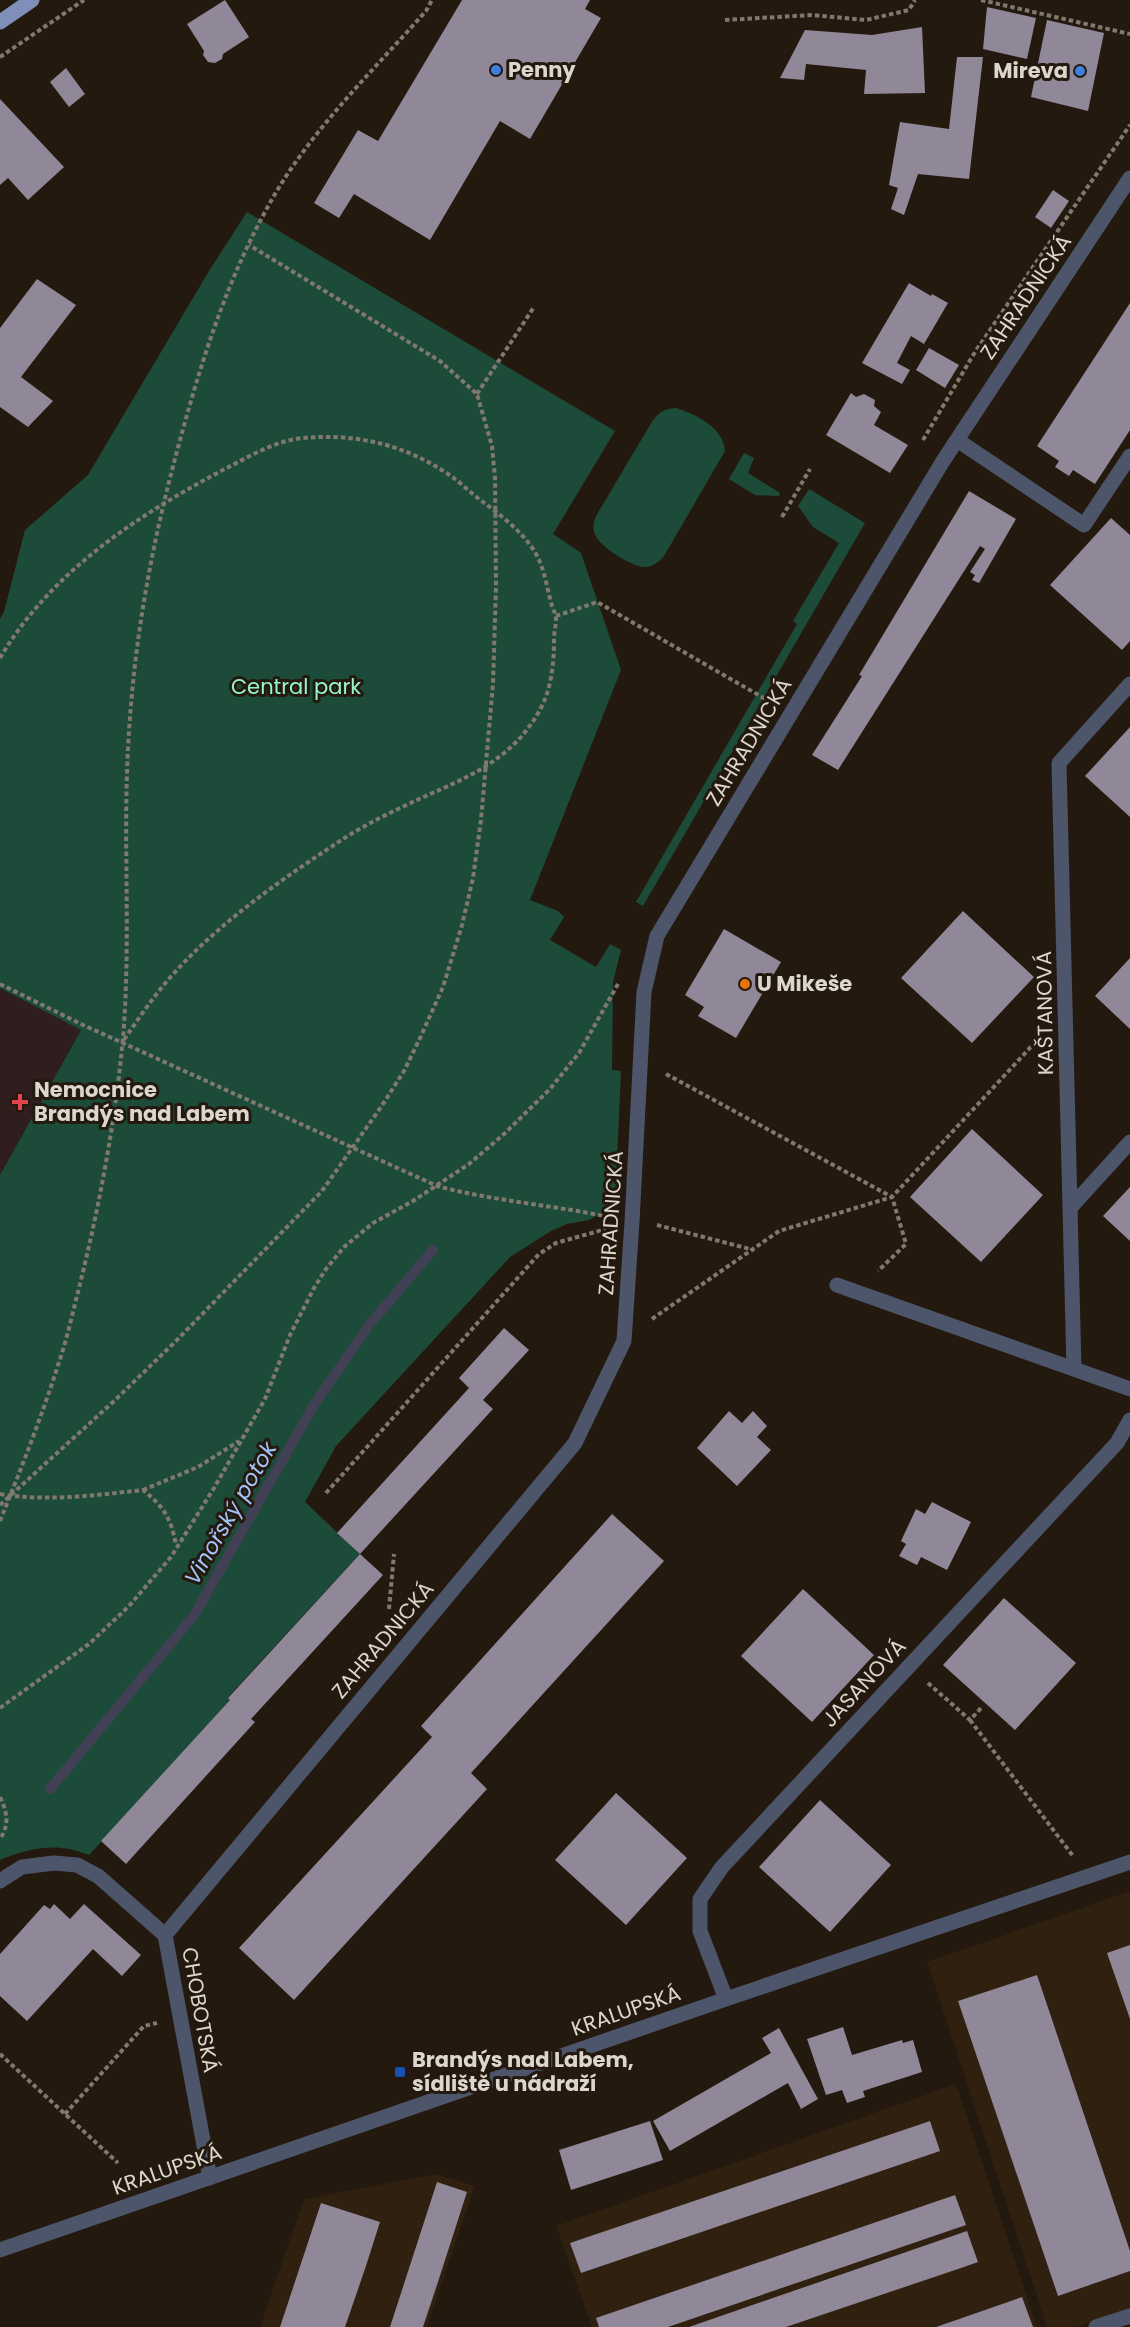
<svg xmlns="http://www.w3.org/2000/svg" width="1130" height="2327" viewBox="0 0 1130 2327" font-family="Poppins,sans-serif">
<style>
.built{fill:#2f200f}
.medical{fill:#301d1e}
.green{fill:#1c4c39}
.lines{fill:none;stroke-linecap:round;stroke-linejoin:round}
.stream{stroke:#424054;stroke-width:10}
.building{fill:#908798}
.path{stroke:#81786e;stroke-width:4;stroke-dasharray:4.5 3;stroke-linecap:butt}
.minor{stroke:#4d556a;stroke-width:15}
.major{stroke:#7f8fba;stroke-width:15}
.shop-dot{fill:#3f7fe0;stroke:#24190e;stroke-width:2}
.food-dot{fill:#e8710a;stroke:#24190e;stroke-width:2}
.health-dot{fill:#e0444e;stroke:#24190e;stroke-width:2}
.transit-dot{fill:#1a4fb4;stroke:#24190e;stroke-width:2}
.labels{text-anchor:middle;stroke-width:6;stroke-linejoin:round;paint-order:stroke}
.poi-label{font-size:21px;font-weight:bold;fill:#ddd6ce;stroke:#24190e;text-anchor:start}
.street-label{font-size:21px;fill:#ddd6ce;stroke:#24190e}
.park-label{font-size:21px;fill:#95f4ca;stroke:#24190e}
.water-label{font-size:22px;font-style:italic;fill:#a5c4fc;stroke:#24190e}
</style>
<rect width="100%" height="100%" fill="#24190e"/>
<path class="built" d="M1130,1891V2309L1077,2327H1047L927,1962Z
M956,2084L1037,2327H592L556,2226Z
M436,2174L475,2186L427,2327H260L304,2199Z"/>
<path class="medical" d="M0,988L81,1029L0,1175Z"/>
<path class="green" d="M247,212L615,431L553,534L581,553L621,670L530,900L558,911L564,917L550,940L596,967L610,944L621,950L613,982L612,1070L621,1071L615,1201L605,1211L589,1220L567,1224L551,1231L510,1257L336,1446L305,1502L360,1554L228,1697L230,1700L89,1855C59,1842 29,1847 0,1860V1175L81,1030L0,988V619L4,612L25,530L88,475L209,271Z
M676,408C696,414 724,428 725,451L664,556C659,562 653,567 644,567C633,567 598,546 595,534C592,528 594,522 596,516L653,420C660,411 665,409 676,408Z
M744,453L754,458L748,473L780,493L779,496L755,495L729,479Z
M809,489L865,523L643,906L636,902L797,624L793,621L839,543L813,527L798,506Z"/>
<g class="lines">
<path class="stream" d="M50,1789L195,1614L315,1403L370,1324L433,1250"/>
</g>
<path class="building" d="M225,0L249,37L223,54L222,59L215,63L208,62L203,55L204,51L187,24Z
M462,0H590L585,9L601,18L530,139L500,121L430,240L354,194L339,218L314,203L358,130L378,141Z
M987,7L1036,18L1027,59L983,49Z
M1047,20L1104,33L1088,111L1031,97Z
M922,27L925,93L864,94L866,70L806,64L804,80L780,78L805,30L872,35Z
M957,57H983L969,179L918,174L904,215L891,209L898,188L889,185L900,122L949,129Z
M66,68L85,94L69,107L50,82Z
M0,99L64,167L28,200L8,178L0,185Z
M1053,190L1069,201L1051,228L1035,217Z
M37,279L76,305L21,377L53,401L28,427L0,407V328Z
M909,283L931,296L932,294L948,303L924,344L911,336L897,363L910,370L902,384L862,363Z
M1130,303V430L1095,484L1073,470L1069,476L1055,467L1059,461L1037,446Z
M929,348L959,365L945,388L916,370Z
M851,393L856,397L864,394L875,400L874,406L881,412L874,425L908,445L890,473L826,435Z
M969,491L1016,519L979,583L972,580L975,575L970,572L985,549L980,546L838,770L812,755L862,676L859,675L874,650Z
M1111,518L1130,535V641L1122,650L1050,585Z
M1130,727V817L1085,776Z
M963,911L1034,977L972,1043L901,978Z
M724,929L781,962L736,1038L698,1016L704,1007L685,995Z
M1130,958V1029L1095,996Z
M972,1129L1043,1195L981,1262L910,1197Z
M1130,1187V1241L1103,1216Z
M504,1328L529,1350L483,1400L493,1409L360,1554L337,1533L469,1388L459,1378Z
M729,1411L742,1423L753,1411L767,1426L757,1437L771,1450L737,1486L697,1448Z
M932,1502L971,1522L947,1570L921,1557L917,1565L899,1556L906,1544L901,1541L916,1509L925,1514Z
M612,1514L664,1561L471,1773L487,1789L294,2000L239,1948L432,1737L421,1726Z
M360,1554L383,1575L251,1719L255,1722L126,1864L101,1841L230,1700L228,1698Z
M803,1589L874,1655L812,1722L741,1656Z
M1004,1598L1076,1663L1015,1730L943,1665Z
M616,1793L687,1858L626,1925L555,1860Z
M820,1800L891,1865L830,1932L759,1867Z
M54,1904L70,1919L84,1904L141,1955L122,1976L93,1949L27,2021L0,1996V1954L44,1905L50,1909Z
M1130,1945V2019L1107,1953Z
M1037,1975L1130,2251V2271L1058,2296L958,2001Z
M843,2027L852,2055L902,2040L903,2043L913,2040L922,2072L863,2091L865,2097L847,2103L842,2090L826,2095L807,2039Z
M779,2028L818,2099L801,2109L788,2083L670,2151L653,2121L771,2053L762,2038Z
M650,2121L663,2160L571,2190L559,2150Z
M930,2121L940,2151L581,2273L570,2243Z
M437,2182L467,2192L437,2285L423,2327H390Z
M955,2195L966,2225L668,2327H599L596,2318Z
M321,2203L380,2222L365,2269L345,2327H280Z
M967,2231L978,2262L964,2267L786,2327H689Z
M1022,2297L1033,2327H936L965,2317Z"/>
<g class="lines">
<path class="path" d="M981,0L1130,34
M725,20L812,15L866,20L909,10L915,0
M0,57L84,0
M477,394L534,307
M923,440L975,352L1130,125
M782,517L810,469
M556,616L597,602L769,701
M0,658C50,573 135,517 221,471C247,458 273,441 303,438C357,433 406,445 451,476C462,484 472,494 483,502C502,516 524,533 536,554C545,570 547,589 552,606C554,614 556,611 556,619C556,626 554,632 554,639C554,662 552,685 542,706C510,768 454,781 396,810C373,821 351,833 331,847C273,885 213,928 167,981C151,1000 137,1021 123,1041
M0,984L81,1024L437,1186C493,1201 552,1205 609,1217
M666,1074L892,1197L1040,1037
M657,1225L754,1250
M652,1319L779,1231L892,1197L906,1244L878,1271
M143,1490L198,1467L239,1441
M326,1493L539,1254L556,1243L606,1229
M0,1494C48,1502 96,1495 143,1490C164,1507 171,1518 176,1545
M0,1505L113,1402L176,1341L322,1191L381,1107L404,1071L421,1036L443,987L462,925L473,878L481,820L493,684L496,586L495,478L492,446L477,394L440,361L249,245
M0,1521C21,1469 42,1416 59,1362C67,1339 72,1315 78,1292C99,1208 115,1124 123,1038C131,941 123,844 128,748C134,633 154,532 185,422C205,350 229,278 265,212C304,137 370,74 426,11L432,0
M389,1609L394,1554
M928,1683L970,1720L982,1707
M0,1708L89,1644L129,1606L171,1557L214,1488L265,1399L290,1335L314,1288L326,1269L344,1247L373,1223L413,1201L469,1164L503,1135L550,1089L579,1053L618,984
M970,1720L1073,1856
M0,1797C7,1812 10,1824 0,1839
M0,2054L118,2163
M65,2114L144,2026L157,2023"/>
<path class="minor" d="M957,440L1084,525L1130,456
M1071,1207L1130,1142
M837,1285L1130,1389
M1074,1369L1059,763L1130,684
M0,1881L22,1867L54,1863L77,1865L98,1876L165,1935L210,2178
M165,1935L575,1443L624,1341L632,1222L644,992L657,936L943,461L1130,178
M726,1999L700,1931V1899L722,1867L1117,1443L1130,1420
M0,2250L726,1999L1130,1862
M1096,2327L1130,2316"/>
<path class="major" d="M0,22L32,0"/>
</g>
<g class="shop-dot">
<circle cx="496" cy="70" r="6"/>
<circle cx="1080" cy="71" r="6"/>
</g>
<circle class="food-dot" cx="745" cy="984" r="6"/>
<path class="health-dot" d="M17 1093h6v6h6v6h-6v6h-6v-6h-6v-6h6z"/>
<rect class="transit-dot" x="394" y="2066" width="12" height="12" rx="3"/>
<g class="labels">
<g class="poi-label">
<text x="508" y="77">Penny</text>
<text x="1068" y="78" text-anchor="end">Mireva</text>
<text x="757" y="991">U Mikeše</text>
<text x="34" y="1097">Nemocnice<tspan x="34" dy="24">Brandýs nad Labem</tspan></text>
<text x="412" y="2067">Brandýs nad Labem,<tspan x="412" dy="24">sídliště u nádraží</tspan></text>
</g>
<g class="street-label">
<text transform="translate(1026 297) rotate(-56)" y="7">ZAHRADNICKÁ</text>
<text transform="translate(749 742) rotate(-59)" y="7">ZAHRADNICKÁ</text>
<text transform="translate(1045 1013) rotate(-91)" y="7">KAŠTANOVÁ</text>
<text transform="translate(611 1223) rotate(-86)" y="7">ZAHRADNICKÁ</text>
<text transform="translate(383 1640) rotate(-50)" y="7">ZAHRADNICKÁ</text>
<text transform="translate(864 1683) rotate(-47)" y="7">JASANOVÁ</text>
<text transform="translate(200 2010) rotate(80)" y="7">CHOBOTSKÁ</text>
<text transform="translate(626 2011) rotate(-19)" y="7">KRALUPSKÁ</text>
<text transform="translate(167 2170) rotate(-19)" y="7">KRALUPSKÁ</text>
</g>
<g class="park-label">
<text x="296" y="694">Central park</text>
</g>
<g class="water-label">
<text transform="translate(230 1513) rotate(-60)" y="8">Vinořský potok</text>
</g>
</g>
</svg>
